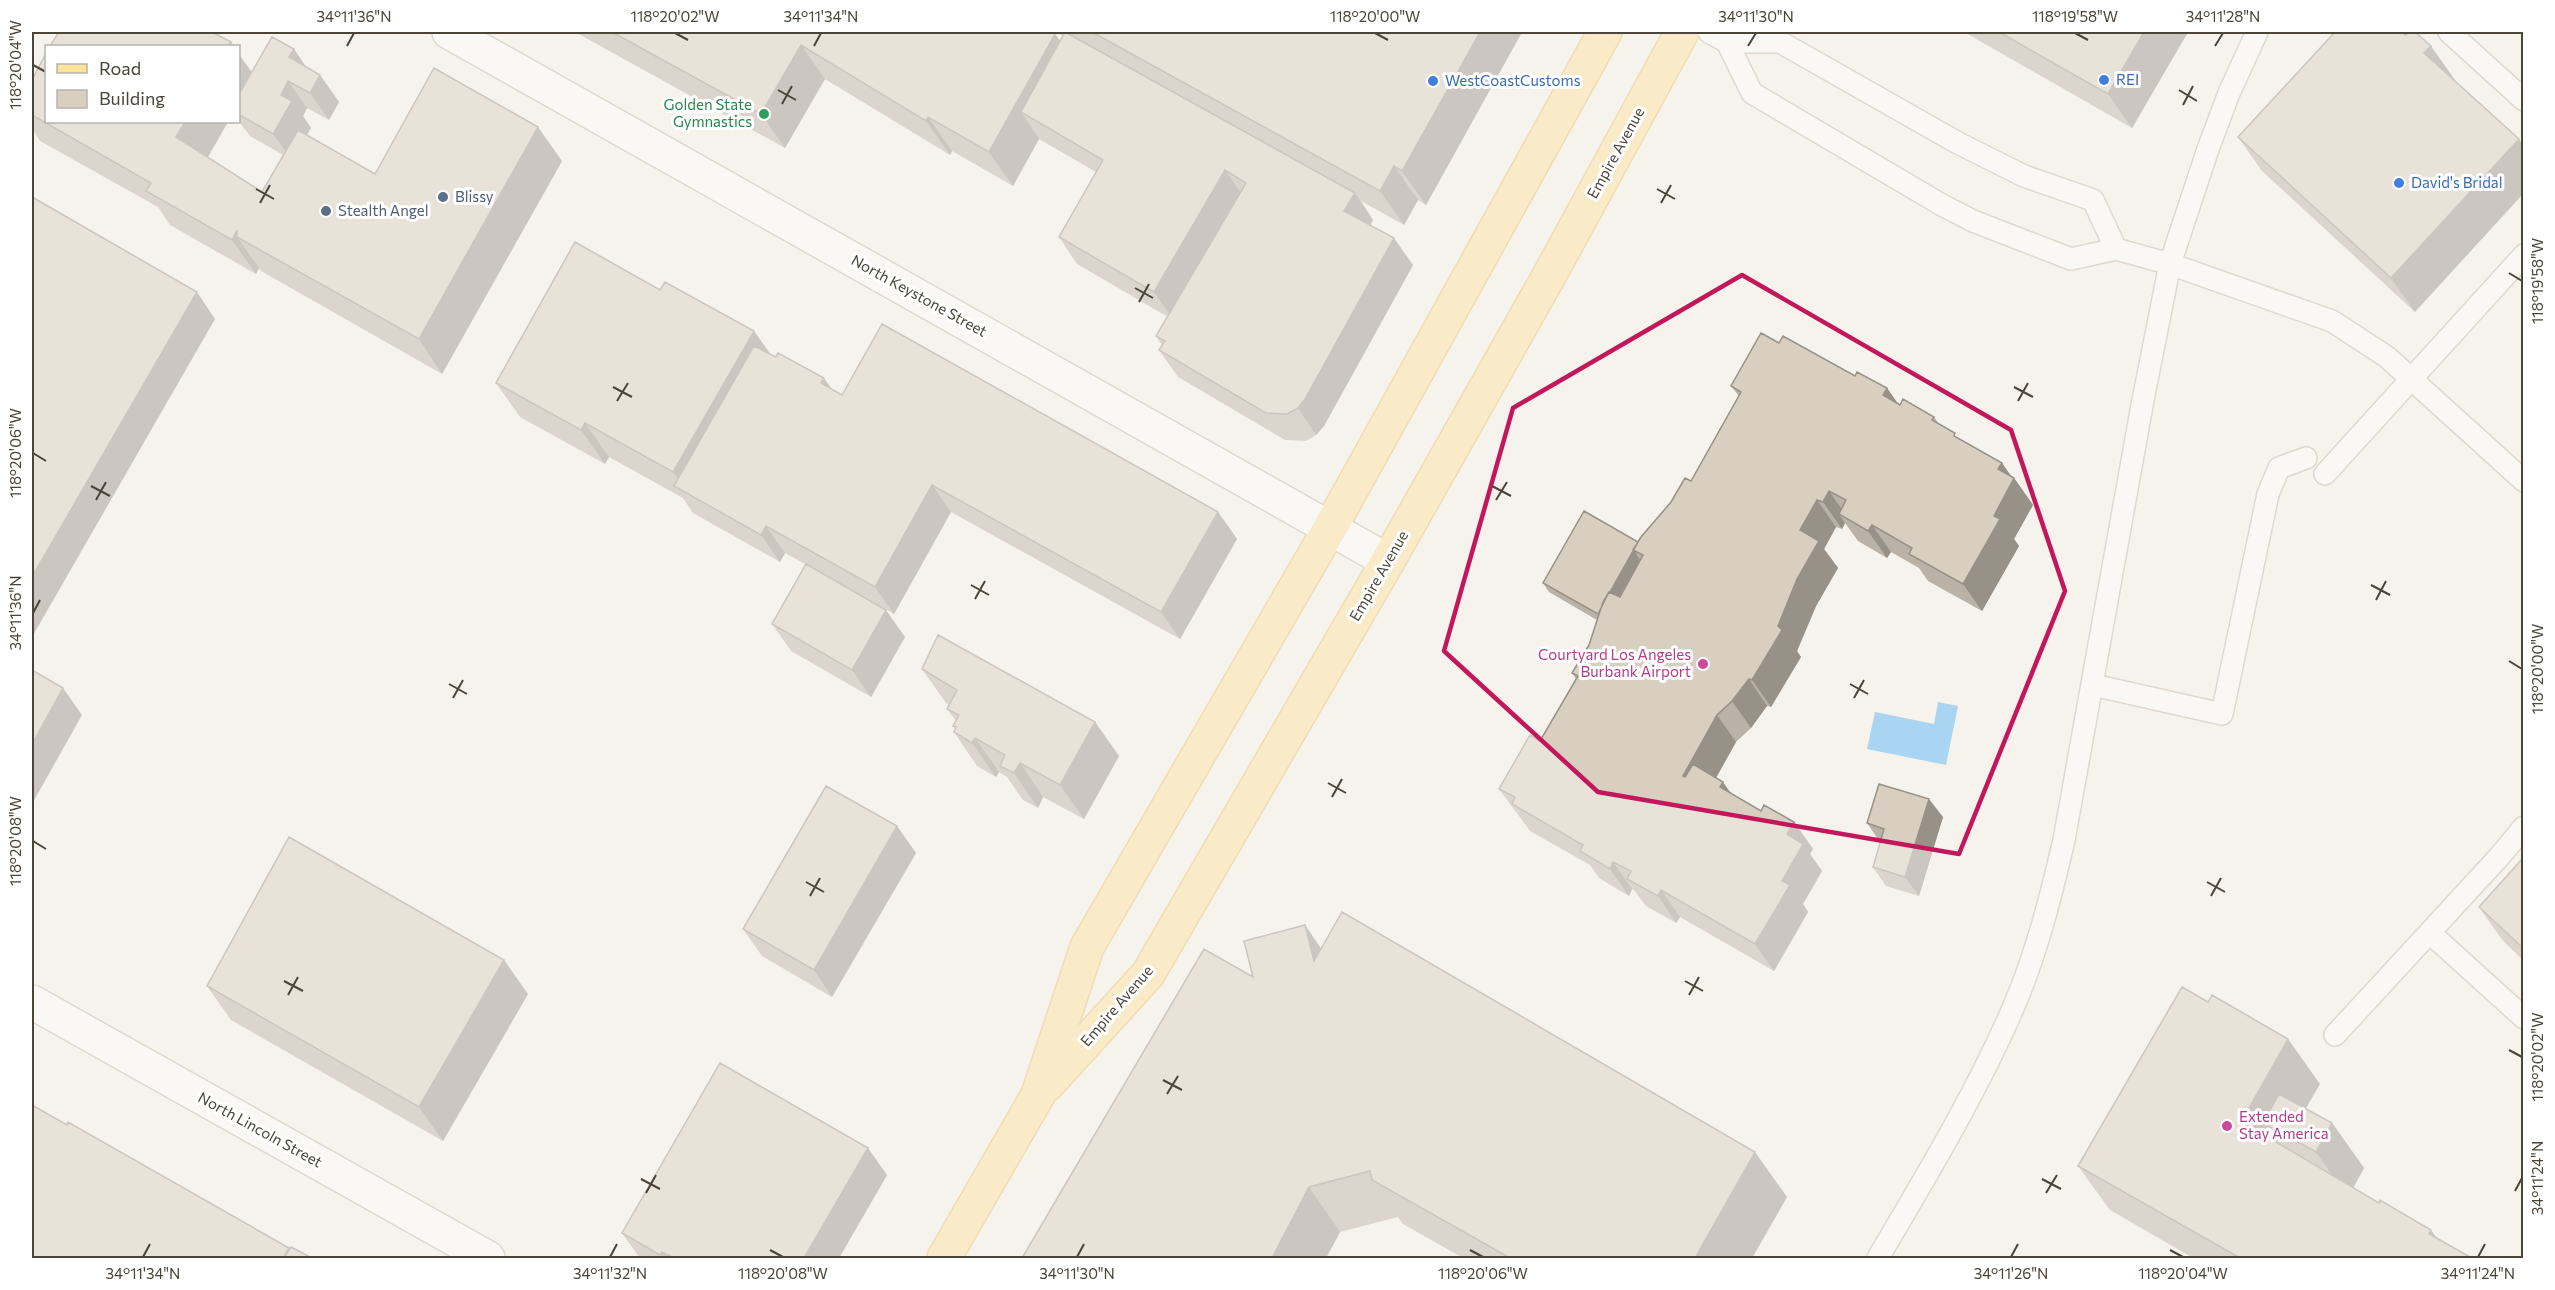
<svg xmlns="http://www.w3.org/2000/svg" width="2555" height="1290" viewBox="0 0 2555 1290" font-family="Commissioner,sans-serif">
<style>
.water{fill:#a9d4f2}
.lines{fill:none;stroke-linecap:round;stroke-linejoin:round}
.service-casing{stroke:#c2bbae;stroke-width:24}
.minor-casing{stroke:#c2bbae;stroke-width:36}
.primary-casing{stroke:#e6c16a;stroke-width:36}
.service{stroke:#fff;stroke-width:21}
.minor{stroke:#fff;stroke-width:33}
.primary{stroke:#ffe39c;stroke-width:33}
.wall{fill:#bab2a6}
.shaded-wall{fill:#979187}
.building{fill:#d8cfc1;stroke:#979187;stroke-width:1.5}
.marked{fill:none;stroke:#c2185b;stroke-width:4.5;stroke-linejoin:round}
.ticks{fill:none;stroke:#4b4439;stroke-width:2}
.shop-dot{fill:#3f7fe0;stroke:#fff;stroke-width:2}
.leisure-dot{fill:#2e9e5b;stroke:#fff;stroke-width:2}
.service-dot{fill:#5c6f8a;stroke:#fff;stroke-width:2}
.hotel-dot{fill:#d1479c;stroke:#fff;stroke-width:2}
.labels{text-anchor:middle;stroke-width:6;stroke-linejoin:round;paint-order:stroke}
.shop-label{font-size:15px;fill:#366cbe;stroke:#fff;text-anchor:start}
.leisure-label{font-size:15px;fill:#27864d;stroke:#fff;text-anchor:end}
.street-label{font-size:15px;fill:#4b4439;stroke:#fff}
.service-label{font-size:15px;fill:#4e5e75;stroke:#fff;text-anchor:start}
.hotel-label{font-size:15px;fill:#b23c85;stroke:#fff;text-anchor:end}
.neatline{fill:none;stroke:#4b4439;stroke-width:2}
.ticks-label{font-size:15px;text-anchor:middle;fill:#4b4439}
</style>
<rect width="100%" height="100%" fill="#f6f3ec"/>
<path class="water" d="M1938,702L1958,706L1946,765L1867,749L1875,712L1934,724Z"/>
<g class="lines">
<defs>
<path id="service" d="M1709,32L1727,42H1780L1958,143L2024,176L2093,200L2116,249
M2449,32L2524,100
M1727,42L1752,93L1942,205L1973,221L2071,259L2116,249L2170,264L2332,321L2387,357L2524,481
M2325,474L2524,255
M2093,685L2222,714L2268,494L2279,468L2306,458
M2430,933L2524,1018
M2335,1035L2499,857L2524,827
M1878,1258C1926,1176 1976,1094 2014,1006C2037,952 2051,896 2064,840L2143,400L2170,264L2208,149L2229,93L2257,32"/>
<path id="minor" d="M449,32L1388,561
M32,1002L488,1258"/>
<path id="primary" d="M1047,1085L1148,974L1388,561L1549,276L1682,32
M944,1258L1038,1095L1087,947L1330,528L1605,32"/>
</defs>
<use href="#service" class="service-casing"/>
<use href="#minor" class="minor-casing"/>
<use href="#primary" class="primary-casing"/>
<use href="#service" class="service"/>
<use href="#minor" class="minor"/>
<use href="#primary" class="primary"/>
</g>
<path class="wall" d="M575,32H1050L1055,34L1060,41L1063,36L1055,32H1522L1426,205L1418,200L1404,225L1361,201L1373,220L1370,225L1413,265L1324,426L1316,435L1306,441L1285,440L1178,377L1159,350L1162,345L1156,336L1168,317L1077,264L1059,237L1096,172L1039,139L1013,186L952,151L950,155L825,79L785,148Z
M1964,32H2188L2132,128Z
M294,49L306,67L320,75L339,102L329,120L307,108L303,116L311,128L307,135L375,174L562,161L442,374L261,271L259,268L256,274L170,225L158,207L40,141L32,128V80L208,157L262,192L283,155L250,136L238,120V53L252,72Z
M2455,80H2454L2415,312L2262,171L2238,137Z
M1779,343L1855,376L1887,388L1897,403L1934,417L1939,424L1958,438L2002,463L2011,477L2014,478L2033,505L2014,539L2019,546L1982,611L1928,581L1919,568L1891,552L1887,558L1858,541L1845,523L1842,529L1836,527L1824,549L1838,568L1816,606L1797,651L1801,657L1771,707L1767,706L1751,728L1736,742L1716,778L1731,794L1761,811L1794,822L1813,849L1810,854L1822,871L1803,904L1808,912L1774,971L1680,917L1676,923L1646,906L1634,890L1632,889L1629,896L1599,878L1590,865L1530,831L1499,789L1540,741L1576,679L1572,673L1589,645L1597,620L1549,592L1543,583L1638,542L1691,481L1739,396L1731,386Z
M770,354L842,395L1218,512L1237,539L1180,639L951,512L894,614L859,594L905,637L871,697L791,651L772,624L805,564L785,553L780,562L693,513L683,498L609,457L605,464L520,417L496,383Z
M922,669L1095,722L1119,756L1084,819L1043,797L1038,808L1023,800L1007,777L999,772L996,777L977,766L954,732L955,729L953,726L956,721L947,709L949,705L946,703Z
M1943,817L1919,896L1886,886L1873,867L1880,842L1867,823Z
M916,853L832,997L762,956L743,929Z
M2523,858V960L2503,941L2479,907Z
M1321,949L1787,1197L1752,1258H1463L1403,1224L1398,1217L1340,1232L1326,1258L1253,977Z
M207,986L528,994L443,1141L231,1020Z
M2320,1084L2305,1108L2332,1123L2364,1168L2353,1188L2472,1258H2193L2110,1210L2078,1166Z
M887,1175L839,1258H640L622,1233Z"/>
<path class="shaded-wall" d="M1480,32H1522L1426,205L1402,171Z
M2144,32H2188L2132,128L2108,94Z
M2400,32H2412L2431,46L2455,80L2448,87Z
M1055,34L1079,68L1021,112L1039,139L1013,186L989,152Z
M231,42L234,46H228Z
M801,45L825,79L785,148L761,114Z
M294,49L312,76L289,57Z
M238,53L254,76L238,104Z
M320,75L339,102L329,120L310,93Z
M288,81L307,108L303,116L311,128L292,160L273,134L281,95Z
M928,117L952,151L950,155L926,121Z
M185,122H228L200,171L176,137Z
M538,127L562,161L442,374L419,339Z
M2519,139L2523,146V194L2415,312L2391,278Z
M1394,166L1418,200L1404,225L1380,191Z
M1225,170L1244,197L1173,319L1154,292Z
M1355,193L1373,220L1363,238L1344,211Z
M237,230V237L259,268L256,274L232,240Z
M1394,238L1413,265L1324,426L1316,435L1298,408Z
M197,292L215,319L32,637V577Z
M754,331L778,365L688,494L673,472Z
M824,378L843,405L821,383Z
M1887,388L1906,415L1883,395Z
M585,423L609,457L605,464L581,430Z
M2002,463L2014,480V478L2033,505L2014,539L2019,546L1982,611L1963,584L1998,469Z
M932,485L951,512L894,614L875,587Z
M1829,491L1848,518L1839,514L1845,523L1842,529L1823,502Z
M1817,500L1836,527L1824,549L1838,568L1816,606L1797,651L1801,657L1771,707L1752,680L1778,626L1800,530Z
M1218,512L1237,539L1180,639L1161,612Z
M1872,525L1891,552L1887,558L1868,531Z
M766,526L785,553L780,562L761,535Z
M1634,550L1640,560L1604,624L1598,614Z
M886,610L905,637L871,697L852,670Z
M1749,679L1767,706L1751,728L1732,701Z
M63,688L82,715L32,804V744Z
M1717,715L1736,742L1702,803L1683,776Z
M1095,722L1119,756L1084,819L1060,785Z
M975,738L999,772L996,777L972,743Z
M1020,763L1043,797L1038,808L1014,773Z
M1723,782L1742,809L1720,787Z
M1929,799L1943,817L1919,896L1905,877Z
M1794,822L1813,849L1810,854L1822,871L1803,904L1808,912L1774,971L1755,944L1782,881L1787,834Z
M897,826L916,853L832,997L814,970Z
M1613,862L1632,889L1629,896L1610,869Z
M1661,890L1680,917L1676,923L1658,896Z
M1305,925L1336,970L1314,961Z
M504,960L528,994L443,1141L419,1107Z
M2288,1039L2320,1084L2289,1137L2263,1123L2282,1149L2240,1124Z
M2332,1123L2364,1168L2348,1197L2316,1152Z
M868,1148L887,1175L839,1258H804Z
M1755,1152L1787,1197L1752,1258H1695Z
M1309,1187L1340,1232L1326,1258H1272Z
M2431,1230L2451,1258L2429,1234Z
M662,1252L667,1258H663L660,1255Z"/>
<path class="building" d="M59,32H212L231,42L228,46H50Z
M612,32H1050L1055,34L989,152L928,117L926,121L801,45L761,114Z
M1065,32L1355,193L1344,211L1394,238L1305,399L1298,408L1287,414L1266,413L1159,350L1165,341L1156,336L1246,183L1225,170L1154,292L1059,237L1103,160L1021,112Z
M1092,32H1480L1402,171L1394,166L1380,191Z
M1999,32H2144L2108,94Z
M2335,32H2401L2406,35L2409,32H2415L2431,46L2424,53L2519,139L2391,278L2238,137Z
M272,37L294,49L289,57L320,75L310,93L288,81L281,95L292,101L273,134L238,114V96Z
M46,53V122H185L176,137L262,192L298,130L375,174L434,68L538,127L419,339L237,237V230L232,240L146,191L151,183L32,115V80Z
M32,197L197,292L32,577Z
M575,242L660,290L665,282L754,331L673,472L585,423L581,430L496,383Z
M882,324L1218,512L1161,612L932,485L875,587L766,526L761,535L674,486L754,346L776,357L778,353L824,378L821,383L842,395Z
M1761,333L1779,343L1783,336L1855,376L1857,372L1887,388L1883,395L1900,405L1903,399L1934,417L1932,420L1955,433L1954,436L2002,463L1998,469L2014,478L1994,516L2000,519L1963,584L1909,554L1912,548L1872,525L1868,531L1839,514L1846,500L1829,491L1823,502L1817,500L1800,530L1819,541L1797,579L1778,626L1782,630L1752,680L1749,679L1732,701L1717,715L1683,776L1685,777L1693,764L1723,782L1720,787L1761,811L1764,805L1794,822L1787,834L1803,844L1782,881L1790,885L1755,944L1661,890L1658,896L1627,879L1631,871L1613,862L1610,869L1580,851L1583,845L1512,804L1515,797L1499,789L1530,735L1540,741L1578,676L1572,673L1589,645L1603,602L1609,592L1620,597L1643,555L1633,550L1641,537L1671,502L1685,478L1691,481L1741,392L1731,386Z
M1584,511L1638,542L1610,592H1609L1598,614L1543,583Z
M806,564L886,610L852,670L772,624Z
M938,635L1095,722L1060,785L1020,763L1014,773L1000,766L1005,755L975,738L972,743L954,732L956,727L953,726L959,715L947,709L957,690L922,669Z
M32,670L63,688L32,744Z
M1879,784L1929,799L1905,877L1873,867L1884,829L1867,823Z
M826,786L897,826L814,970L743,929Z
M289,837L504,960L419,1107L207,986Z
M2523,858V948L2479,907Z
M1342,912L1755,1152L1695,1258H1510L1372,1180L1370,1171L1309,1187L1272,1258H1022L1204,949L1253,977L1244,941L1305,925L1314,961Z
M2182,987L2208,1002L2212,995L2288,1039L2240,1124L2258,1134L2259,1132L2379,1203L2380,1200L2431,1230L2429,1234L2472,1258H2240L2078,1166Z
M720,1063L868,1148L804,1258H674L662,1252L660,1255L622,1233Z
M2279,1094L2332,1123L2316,1152L2263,1123Z
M32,1105L67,1125L68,1122L289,1248L283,1258H32Z
M291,1247L312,1258H284Z"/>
<path d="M0 0H2555V1290H0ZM1742,275L2011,430L2065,591L1959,854L1598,792L1444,651L1513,408Z" fill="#f6f3ec" fill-opacity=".55" fill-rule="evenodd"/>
<path class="marked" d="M1742,275L2011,430L2065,591L1959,854L1598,792L1444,651L1513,408Z"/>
<path class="ticks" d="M675,33L688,40M1375,33L1388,40M2075,33L2088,40M347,46L354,33M814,46L821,33M1748,46L1756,33M2215,46L2223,33M33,65L46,72M778,90L796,100M2179,90L2197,101M782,104L792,86M2183,105L2193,86M256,189L274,199M1657,189L1675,199M260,203L270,185M1661,203L1671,185M2509,273L2522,281M1135,288L1153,298M1139,302L1149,284M613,387L632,397M2014,387L2033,397M617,401L628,383M2018,401L2028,383M33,453L46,461M91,486L110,496M1492,486L1511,496M96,500L106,482M1496,500L1507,482M971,585L989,595M2371,585L2390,595M975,599L985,581M2376,600L2386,581M33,613L40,600M2509,661L2522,669M449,684L467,694M1850,684L1868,694M453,698L463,680M1854,698L1864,680M1328,783L1346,793M1332,797L1342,779M33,841L46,849M806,882L824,892M2207,882L2225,892M810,896L820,878M2211,896L2221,878M284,981L303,991M1685,981L1703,991M288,995L298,977M1689,995L1699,977M2509,1050L2522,1057M1163,1080L1182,1090M1167,1094L1178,1076M641,1179L660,1189M2042,1179L2061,1189M2515,1191L2522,1178M646,1193L656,1175M2046,1193L2057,1175M770,1250L783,1257M1470,1250L1483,1257M2170,1250L2183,1257M143,1257L150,1244M610,1257L617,1244M1077,1257L1084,1244M2011,1257L2018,1244M2478,1257L2485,1244"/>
<g class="shop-dot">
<circle cx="2104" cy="80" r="6"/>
<circle cx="1433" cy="81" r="6"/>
<circle cx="2399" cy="183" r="6"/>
</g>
<circle class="leisure-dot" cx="764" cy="114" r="6"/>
<g class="service-dot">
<circle cx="443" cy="197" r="6"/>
<circle cx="326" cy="211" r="6"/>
</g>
<g class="hotel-dot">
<circle cx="1703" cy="664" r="6"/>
<circle cx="2227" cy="1126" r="6"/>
</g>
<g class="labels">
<g class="shop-label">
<text x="2116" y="85">REI</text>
<text x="1445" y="86">WestCoastCustoms</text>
<text x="2411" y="188">David's Bridal</text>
</g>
<g class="leisure-label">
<text x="752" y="110">Golden State<tspan x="752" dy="17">Gymnastics</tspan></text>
</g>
<g class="street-label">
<text transform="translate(1616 153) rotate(-61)" y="5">Empire Avenue</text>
<text transform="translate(919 296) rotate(29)" y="5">North Keystone Street</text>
<text transform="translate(1379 576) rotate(-60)" y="5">Empire Avenue</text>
<text transform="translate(1117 1006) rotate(-49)" y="5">Empire Avenue</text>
<text transform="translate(260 1130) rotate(29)" y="5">North Lincoln Street</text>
</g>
<g class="service-label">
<text x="455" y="202">Blissy</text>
<text x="338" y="216">Stealth Angel</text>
</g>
<g class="hotel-label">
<text x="1691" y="660">Courtyard Los Angeles<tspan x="1691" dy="17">Burbank Airport</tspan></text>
<text x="2239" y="1122" text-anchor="start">Extended<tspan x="2239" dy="17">Stay America</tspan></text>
</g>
</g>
<rect width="2555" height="1290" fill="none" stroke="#ffffff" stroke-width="66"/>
<rect x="45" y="45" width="195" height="78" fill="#ffffff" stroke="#b7b4b0" stroke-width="1.5"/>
<rect x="57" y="64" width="30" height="9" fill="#ffe39c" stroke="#b7b4b0" stroke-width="1.5"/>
<text x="99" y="75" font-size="18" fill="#4b4439">Road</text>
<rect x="57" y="90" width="30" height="18" fill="#d8cfc1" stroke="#b7b4b0" stroke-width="1.5"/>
<text x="99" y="105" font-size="18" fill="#4b4439">Building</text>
<rect x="33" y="33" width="2489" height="1224" class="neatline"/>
<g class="ticks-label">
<text x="354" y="22">34°11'36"N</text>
<text x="675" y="22">118°20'02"W</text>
<text x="821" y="22">34°11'34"N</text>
<text x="1375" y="22">118°20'00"W</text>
<text x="1756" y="22">34°11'30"N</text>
<text x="2075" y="22">118°19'58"W</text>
<text x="2223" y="22">34°11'28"N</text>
<text transform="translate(16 65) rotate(-90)" y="5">118°20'04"W</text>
<text transform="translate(2538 281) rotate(-90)" y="5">118°19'58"W</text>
<text transform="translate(16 453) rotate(-90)" y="5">118°20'06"W</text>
<text transform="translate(16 613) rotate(-90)" y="5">34°11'36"N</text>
<text transform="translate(2538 669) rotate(-90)" y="5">118°20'00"W</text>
<text transform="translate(16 841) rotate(-90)" y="5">118°20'08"W</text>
<text transform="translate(2538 1057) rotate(-90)" y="5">118°20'02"W</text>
<text transform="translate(2538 1178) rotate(-90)" y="5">34°11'24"N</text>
<text x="143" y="1279">34°11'34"N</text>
<text x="610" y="1279">34°11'32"N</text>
<text x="783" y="1279">118°20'08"W</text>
<text x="1077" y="1279">34°11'30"N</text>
<text x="1483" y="1279">118°20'06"W</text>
<text x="2011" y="1279">34°11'26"N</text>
<text x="2183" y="1279">118°20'04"W</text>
<text x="2478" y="1279">34°11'24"N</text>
</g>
</svg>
